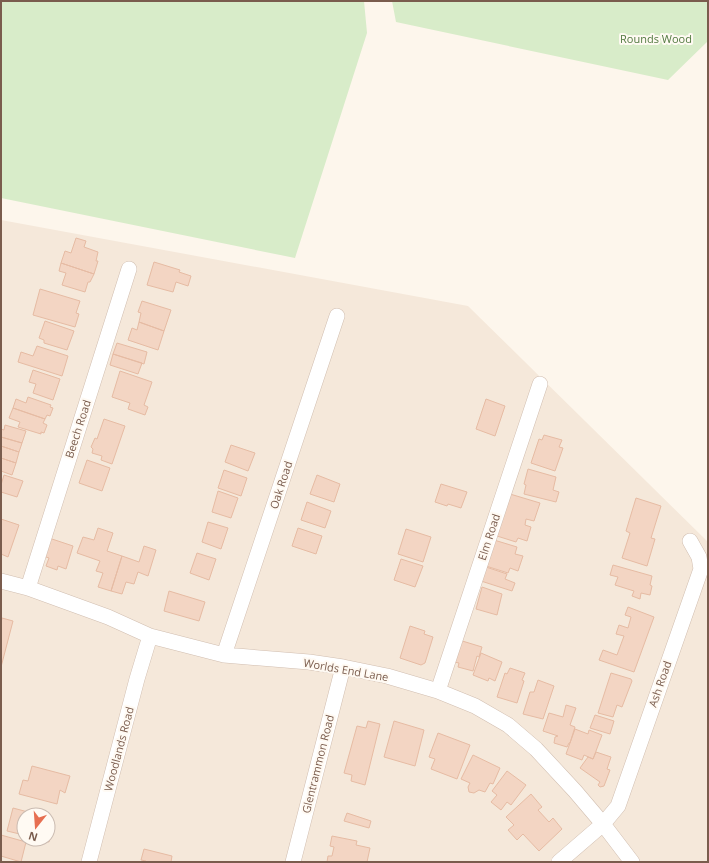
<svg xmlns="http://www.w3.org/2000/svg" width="709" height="863" viewBox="0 0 709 863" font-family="'Open Sans',sans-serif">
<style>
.residential{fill:#f5e8da;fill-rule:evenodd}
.green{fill:#d8ecc9}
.building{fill:#f3d5c3;stroke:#e6bba3}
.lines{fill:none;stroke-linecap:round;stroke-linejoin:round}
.minor-casing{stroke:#d1beb0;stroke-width:16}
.minor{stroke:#fff;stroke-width:15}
.labels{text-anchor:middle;stroke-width:4;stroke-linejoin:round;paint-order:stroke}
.park-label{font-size:11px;fill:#537a41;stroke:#fffaf3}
.street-label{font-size:11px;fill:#7a5c4d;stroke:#fffaf3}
</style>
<rect width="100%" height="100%" fill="#fdf6ec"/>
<path class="residential" d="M1,220L468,306L708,542V862H1ZM24,815H48V839H24Z"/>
<path class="green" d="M1,1H364L367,33L295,258L1,198Z
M392,1H708V41L668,80L396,22Z"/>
<path class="building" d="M76,238L86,241L84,247L98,252L96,261H98L94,274L61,263L65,251L71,253Z
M154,262L180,270L179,272L191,276L188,286L176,282L173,292L147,285Z
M61,263L94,274L90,282H88L85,292L62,285L66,273L59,271Z
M40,289L80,301L76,313L79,314L75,327L33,315Z
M142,301L171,310L164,331L139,322L141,313L138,312Z
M45,321L74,331L67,350L44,343V340L39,338Z
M139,322L164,331L158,350L128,340L132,328L137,330Z
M117,343L147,352L144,364L113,354Z
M37,346L68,356L62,376L18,362L21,352L33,356Z
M113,354L142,363L138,374L110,365Z
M33,370L60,379L53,400L33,393L36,384L29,382Z
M120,371L152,382L144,405L148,407L145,415L128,409L130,403L112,397Z
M28,397L51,405L50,407L53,408L50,416L47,415L45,419L13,408L16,399L26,403Z
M486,399L505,406L495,436L476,429Z
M13,408L45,419L43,423L47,425L44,433L41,432V434L18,427L20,422L9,418Z
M104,419L125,426L112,464L101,460L102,456L92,453L93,449L91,447L95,438L97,439Z
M5,425L26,431L22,443L1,437V429L4,430Z
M544,435L562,440L559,447L563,448L555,471L531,463L539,439L542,440Z
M1,437L22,443L19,452L1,446Z
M231,445L255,453L248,471L225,462Z
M1,446L19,452L16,463L1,458Z
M1,458L16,463L12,475L1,471Z
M87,460L110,468L102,491L79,483Z
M528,469L556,477L553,490L559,492L556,502L524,494L526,485L524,484Z
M224,470L247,478L241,496L218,488Z
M4,475L23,481L17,497L1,492V485Z
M317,475L340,484L334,502L310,494Z
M441,484L467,492L461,508L448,504L447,506L435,502Z
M218,491L238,498L231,518L212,512Z
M510,494L540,503L534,521L526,519L525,525L531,527L527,541L518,538L516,542L497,536Z
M636,498L661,506L651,538L655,539L647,566L622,558L630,533L626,531Z
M307,502L331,511L325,528L301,520Z
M1,519L19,525L8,557L1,554Z
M208,522L228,528L221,549L202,542Z
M98,528L113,533L107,551L122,556L111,591L98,587L103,573L96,571L100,561L77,553L83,537L94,540Z
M298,528L322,536L316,554L292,546Z
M406,529L431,537L423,562L398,554Z
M49,538L73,546L66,569L58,566L57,570L46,566L49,558L43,556Z
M494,540L517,547L515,554L523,556L518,571L510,568L508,573L486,566Z
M144,546L156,550L148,576L138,572L134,584L126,582L122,594L111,591L122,556L139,562Z
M197,553L216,559L209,580L190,573Z
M401,559L423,566L415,587L394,580Z
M613,565L652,576L650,585L652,586L650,595L641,593L640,599L632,596L634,591L615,585L618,577L610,575Z
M486,567L507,574L505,579L515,583L512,591L481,581Z
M482,587L502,594L497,615L476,609Z
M169,591L205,602L199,621L164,611Z
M628,607L654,617L634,672L599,660L603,650L617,655L624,636L616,634L619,625L628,628L631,617L625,615Z
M2,618L13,621L1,667V623Z
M410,626L425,631L424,634L433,637L425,663L421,665L400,658Z
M459,640L482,647L479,657L477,656L473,671L458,667L459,663L454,662Z
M481,653L502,662L495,681L489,678L488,681L473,675Z
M510,668L525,673L522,680L524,681L517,703L497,697L505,673L507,674Z
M611,673L631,679L632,681L622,707L617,705L613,717L598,713Z
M538,680L554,686L543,719L523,714L530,692H534Z
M566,705L576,708L570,725L575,727L570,743H569L567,747L554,743L555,737L558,736L543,731L549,713L563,717Z
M595,715L614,721L610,734L590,728Z
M368,721L380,724L365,785L351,781L352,775L344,773L357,726L366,728Z
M394,721L424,730L415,766L384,757Z
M575,729L588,734L589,730L602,735L593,759L584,755L582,760L566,754Z
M438,733L470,745L457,779L431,769L435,759L429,757Z
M596,752L611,757L607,769L610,770L604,786L600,787L598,785L600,782L580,768L588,757L593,759Z
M473,755L500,768L493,784L490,783L485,792L479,790L474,793L469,792L468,787L470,783L461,779Z
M32,766L70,776L65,793L60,790L57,804L19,794L23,780L28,781Z
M507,771L526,785L511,805L507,802L501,810L491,802L497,795L492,791Z
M531,794L542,807L538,810L549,822L553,818L562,829L539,851L523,834L517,840L508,830L514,825L506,817Z
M13,808L28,812V815H24V835L7,831Z
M347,813L371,821L369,828L344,821Z
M48,823H51L49,833L51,834L49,842L38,839H48Z
M1,835L26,842L21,862L1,856Z
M332,836L357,841L356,845L370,848L367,862H327L328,856H332L334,847L330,846Z
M144,849L172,856L171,862H146V861L141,860Z"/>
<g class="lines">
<defs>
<path id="minor" d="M1,581L28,588L108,617L150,636L224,655L309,662L343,667L387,676L438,691L475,706L508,725L536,749L575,791L603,824L632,862
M28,588L129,269
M224,655L337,316
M438,691L540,384
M89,862L137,679L150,636
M293,862L343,667
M559,862L603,824L618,806L701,569L699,557L690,541"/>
</defs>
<use href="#minor" class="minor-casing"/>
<use href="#minor" class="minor"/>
</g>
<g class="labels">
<g class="park-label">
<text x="656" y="43">Rounds Wood</text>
</g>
<g class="street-label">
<text transform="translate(78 429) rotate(-72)" y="4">Beech Road</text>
<text transform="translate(281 485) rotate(-72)" y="4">Oak Road</text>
<text transform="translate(489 537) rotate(-72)" y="4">Elm Road</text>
<text transform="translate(346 670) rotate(10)" y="4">Worlds End Lane</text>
<text transform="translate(660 684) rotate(-71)" y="4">Ash Road</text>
<text transform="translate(119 749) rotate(-75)" y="4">Woodlands Road</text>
<text transform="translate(318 764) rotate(-76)" y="4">Glentrammon Road</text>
</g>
</g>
<rect width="709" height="863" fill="none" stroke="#7a5c4d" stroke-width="4"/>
<g transform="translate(36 827) rotate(197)"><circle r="19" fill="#fffaf3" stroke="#cabbb1"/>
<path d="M0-3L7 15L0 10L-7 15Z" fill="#e76f51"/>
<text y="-6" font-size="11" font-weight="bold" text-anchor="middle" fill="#7a5c4d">N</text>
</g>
</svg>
